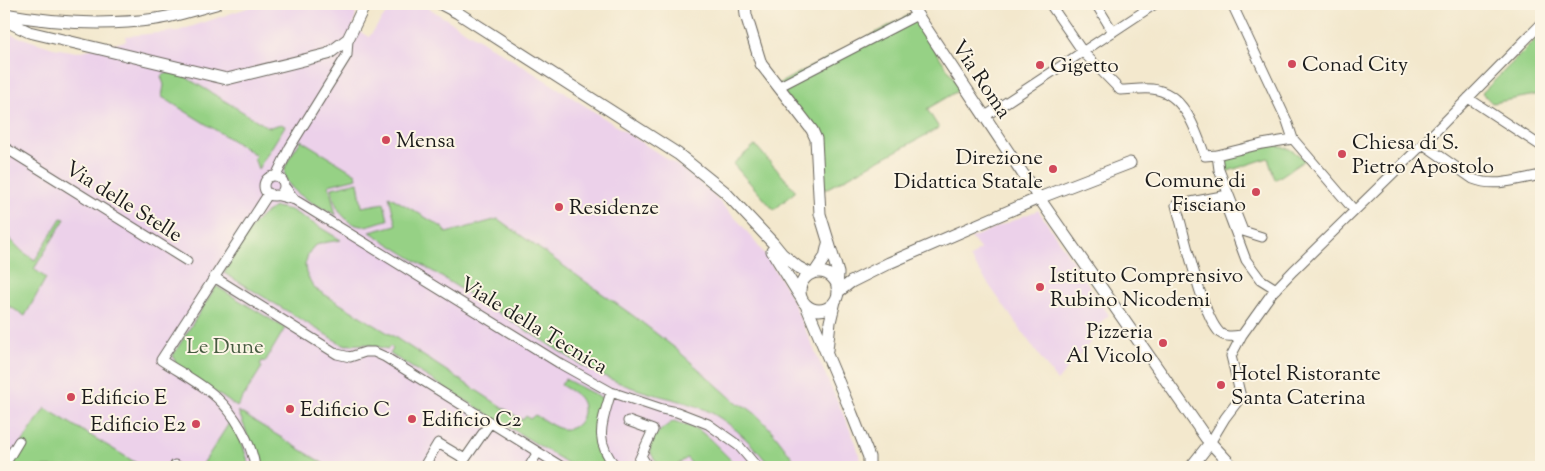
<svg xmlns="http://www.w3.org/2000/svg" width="1545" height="471" viewBox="0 0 1545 471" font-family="'Sorts Mill Goudy',serif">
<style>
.built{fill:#ecd1ea}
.green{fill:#96d185;stroke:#597650}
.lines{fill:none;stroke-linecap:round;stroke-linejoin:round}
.minor-casing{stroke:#67635a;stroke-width:11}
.tertiary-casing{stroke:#67635a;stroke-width:13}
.minor{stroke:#fff;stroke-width:9}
.tertiary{stroke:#fff;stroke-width:11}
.poi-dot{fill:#d1495b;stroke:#fcf5e5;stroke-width:2}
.labels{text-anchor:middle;stroke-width:4;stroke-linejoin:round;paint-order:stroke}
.poi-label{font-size:21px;fill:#1c1c1c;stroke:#fcf5e5;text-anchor:start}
.street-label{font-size:21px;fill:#1c1c1c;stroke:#fcf5e5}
.park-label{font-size:21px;fill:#475b41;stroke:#fcf5e5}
</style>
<rect width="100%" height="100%" fill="#fcf5e5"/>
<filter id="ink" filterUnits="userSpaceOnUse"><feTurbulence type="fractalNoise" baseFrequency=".02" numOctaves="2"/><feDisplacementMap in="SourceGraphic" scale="10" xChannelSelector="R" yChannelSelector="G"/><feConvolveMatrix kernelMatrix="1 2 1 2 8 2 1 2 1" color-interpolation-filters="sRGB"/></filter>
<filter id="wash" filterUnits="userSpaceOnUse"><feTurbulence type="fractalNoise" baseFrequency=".0096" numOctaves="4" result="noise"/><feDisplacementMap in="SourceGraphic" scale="20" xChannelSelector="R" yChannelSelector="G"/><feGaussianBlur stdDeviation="1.12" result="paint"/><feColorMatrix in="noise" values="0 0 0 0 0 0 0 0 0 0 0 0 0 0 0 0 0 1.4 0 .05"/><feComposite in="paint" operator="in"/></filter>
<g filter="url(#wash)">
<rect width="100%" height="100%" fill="#f3e8cd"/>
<path class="built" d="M259,4H340L356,14L353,28L369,37L393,4H422L553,85L681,168L709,191L741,224L766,256L788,291L856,443L862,467H4V32L53,48L77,52L126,41V36L178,31Z
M1038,210L1109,315L1099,324L1090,343L1057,381L970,258L980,249L971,238Z"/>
<path class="green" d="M911,14L961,89L927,109L939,128L822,191L821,143L778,84Z
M1541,34V94L1492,103L1482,93Z
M174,70L266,126L270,127L281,124L285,126L258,169L254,158L256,155L162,97L164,85L161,76Z
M301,140L356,174L357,178L329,185L336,215C321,207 279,190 285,168C288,158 296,149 301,140Z
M755,145L796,191L774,210L733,164Z
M1273,145C1287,146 1294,151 1305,160L1275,180L1268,158L1222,173L1220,159Z
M358,182L362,207L384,203L388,220C380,221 368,227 361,226C343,224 333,203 332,188Z
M389,196L442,227L446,233L498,219L635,317L675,348L738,404C757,406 788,452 799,467H771C754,446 736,427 712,413C690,401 663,398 639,390C620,384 601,375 583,366L370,232L396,225Z
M276,207L291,210L341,240L322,243L314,246L308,254L305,265L306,273L314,288L393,336L522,420L526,416L530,419L535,415C543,419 554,428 563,429C580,431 588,411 580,399C576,393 567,389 561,385L565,379L604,399C597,431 590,437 609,467H574L390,354L393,349L390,346L388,349L366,344L343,345L224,273C237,251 252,216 276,207Z
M61,218L65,219L34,269L46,278L25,316L4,303V233L23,252L35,260Z
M216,286L285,328L265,362L262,361L260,365L262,367L237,407L176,365L173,355Z
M45,408L143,467H6Z
M238,411L329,467H258L245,428Z
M231,420L238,431L250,467H201Z
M674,421L699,430L711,440L738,467H694L687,458L674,467L669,464L660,467C657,463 653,458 651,453C646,439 664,427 674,421Z"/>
</g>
<g filter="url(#ink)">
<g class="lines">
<defs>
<path id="minor" d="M1050,4L1083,52L1120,90C1130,90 1141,88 1152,89C1184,92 1196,130 1205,156L1217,155L1262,144L1293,139
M1096,4L1113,32
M1232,4L1287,121L1293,139L1354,210
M778,87L917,15
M1468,98L1541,146
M984,117L1155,4
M1423,144L1473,179C1495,188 1519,179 1541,175
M4,147L187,261
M1217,155L1219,170L1243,231L1262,237
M276,176L290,147L347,55L348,39
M264 186a10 10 0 1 1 20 0a10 10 0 1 1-20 0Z
M275,195L295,200L284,186
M295,200L559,363L611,392L662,409L677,412L708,424L739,446L757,467
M1191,202L1222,196L1246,260L1260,279L1276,289
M1176,205C1184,232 1202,316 1220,333C1226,338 1235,336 1242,335
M214,277L337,354L350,357L365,352H374L385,357L562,467
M611,392C602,423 593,440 616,467
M628,421L653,430L636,467
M1210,443L1225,418L1241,397L1231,356L1242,335L1272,293L1293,271L1423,144L1541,24
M641,456L648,467
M426,463L438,443L465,459L490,423
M175,465L179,467
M4,466L19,441
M255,467C252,443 234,413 216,397C200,382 179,372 161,360L269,193
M529,467L538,452"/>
<path id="tertiary" d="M441,4L458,13L678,154L724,191L773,243L782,254L798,267L811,274
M745,4L746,15L761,64L812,130L816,139L820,214L838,273L837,287
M910,4L1039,198L1206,438L1233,467
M4,14C54,23 106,26 156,19C176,16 196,9 216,4
M4,20L29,32L227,79L328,54L348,39L365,4
M772,251L800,296
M815,272L825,257L828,244
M800 291a19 19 0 1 1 38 0a19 19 0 1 1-38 0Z
M838,292L851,282L889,263L1039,198L1130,163
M806,305L852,414L869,457V467
M827,350L830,322L835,301
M1191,467L1210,443"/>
</defs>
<use href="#minor" class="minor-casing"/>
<use href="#tertiary" class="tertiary-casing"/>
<use href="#minor" class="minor"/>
<use href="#tertiary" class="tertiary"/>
</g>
</g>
<g class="poi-dot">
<circle cx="1292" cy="64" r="5"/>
<circle cx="1040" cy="65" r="5"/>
<circle cx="386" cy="140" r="5"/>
<circle cx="1342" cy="154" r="5"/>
<circle cx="1053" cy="169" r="5"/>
<circle cx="1256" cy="192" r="5"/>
<circle cx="559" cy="207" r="5"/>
<circle cx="1040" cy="287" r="5"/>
<circle cx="1163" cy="343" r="5"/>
<circle cx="1221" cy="385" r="5"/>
<circle cx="71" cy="397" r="5"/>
<circle cx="290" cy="409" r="5"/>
<circle cx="412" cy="419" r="5"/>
<circle cx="196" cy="424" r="5"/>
</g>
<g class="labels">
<g class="poi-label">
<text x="1302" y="71">Conad City</text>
<text x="1050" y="72">Gigetto</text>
<text x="396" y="147">Mensa</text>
<text x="1352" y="149">Chiesa di S.<tspan x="1352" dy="24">Pietro Apostolo</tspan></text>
<text x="1043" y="164" text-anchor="end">Direzione<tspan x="1043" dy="24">Didattica Statale</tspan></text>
<text x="1246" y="187" text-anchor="end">Comune di<tspan x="1246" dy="24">Fisciano</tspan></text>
<text x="569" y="214">Residenze</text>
<text x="1050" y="282">Istituto Comprensivo<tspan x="1050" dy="24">Rubino Nicodemi</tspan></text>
<text x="1153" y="338" text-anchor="end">Pizzeria<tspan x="1153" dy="24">Al Vicolo</tspan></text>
<text x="1231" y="380">Hotel Ristorante<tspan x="1231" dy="24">Santa Caterina</tspan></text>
<text x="81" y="404">Edificio E</text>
<text x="300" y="416">Edificio C</text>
<text x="422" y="426">Edificio C2</text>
<text x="186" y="431" text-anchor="end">Edificio E2</text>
</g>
<g class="street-label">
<text transform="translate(982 79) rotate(56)" y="7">Via Roma</text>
<text transform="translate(124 201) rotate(32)" y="7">Via delle Stelle</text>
<text transform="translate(534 325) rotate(31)" y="7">Viale della Tecnica</text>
</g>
<g class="park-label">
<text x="225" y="353">Le Dune</text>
</g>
</g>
<rect width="1545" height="471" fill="none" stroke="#fcf5e5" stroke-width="20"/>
</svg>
